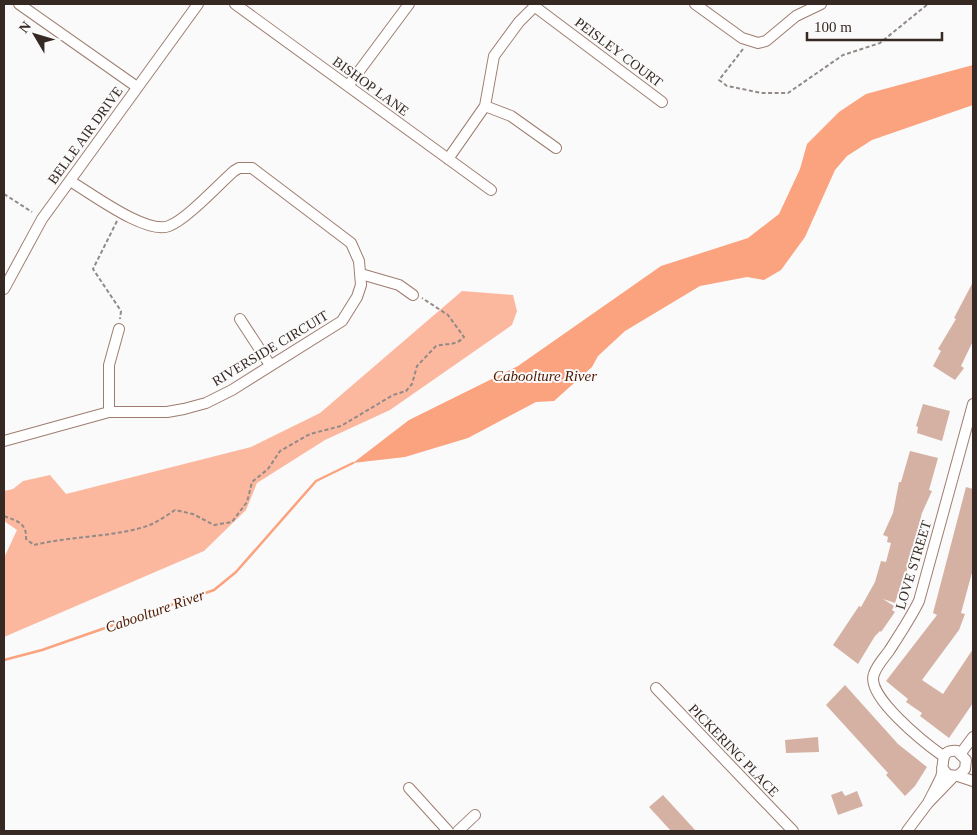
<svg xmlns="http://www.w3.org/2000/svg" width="977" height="835" viewBox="0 0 977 835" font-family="Georgia,serif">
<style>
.green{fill:#fcb89e}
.water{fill:#fba27e}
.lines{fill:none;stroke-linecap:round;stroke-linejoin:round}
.stream{stroke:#fba27e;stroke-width:2.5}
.building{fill:#d5b1a3}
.street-casing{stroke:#9e7d70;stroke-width:12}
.path{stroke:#918a87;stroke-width:2;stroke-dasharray:4 2.5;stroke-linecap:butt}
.street{stroke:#fff;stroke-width:10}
.labels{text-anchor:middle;stroke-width:4;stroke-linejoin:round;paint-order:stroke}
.street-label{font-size:14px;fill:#362823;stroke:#fafafa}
.water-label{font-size:15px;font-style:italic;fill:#4f1900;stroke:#fafafa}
</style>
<rect width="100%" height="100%" fill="#fafafa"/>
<path class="green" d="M462,291L513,295L517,311L512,325L390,410L325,440L257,483L246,510L204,551L4,637V558L17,530L4,521V491L13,489L23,481L50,475L66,494L251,447L320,413Z"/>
<path class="water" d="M973,65V105L872,140L847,156L835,170L805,237L781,270L764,280L747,277L700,286L625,331L598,356L592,367L554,401L536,402L468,438L405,457L353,463L409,420L518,366L661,266L748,238L779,214L800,169L807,144L839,112L866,94Z"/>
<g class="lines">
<path class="stream" d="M4,660L42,650L214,590L236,572L316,481L353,463"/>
</g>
<path class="building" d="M973,282V341L961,366L964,368L955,380L933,366L941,351L938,349L956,319L954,318Z
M923,404L950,411L942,441L917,433L918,427L916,426Z
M910,451L938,458L929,490L932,491L922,513L901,592L899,591L895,603L883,599L894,606L892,610L895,612L881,632L880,631L875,636L858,664L833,645L859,606L861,607L875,582L881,561L886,562L891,543L887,542L888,537L883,535L893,513L899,482H901Z
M966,487L973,489V569L961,613L965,614L959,630L922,680L943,694L973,649V703L949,738L920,716L922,713L906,702L908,699L886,681L937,615L933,613Z
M845,685L898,744L927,767L915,786L905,796L886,775L888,773L826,705Z
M818,737L819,752L786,753L785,740Z
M842,791L845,796L857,791L863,806L838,815L831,795Z
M663,795L696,831H671L649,807Z"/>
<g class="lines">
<defs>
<path id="street" d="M19,4L137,87
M235,4L491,190
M695,4L742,38L758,43L766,41L796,16L821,4
M534,6L662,102
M348,86L409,4
M485,106L511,116L556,148
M448,159L485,106L494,56L519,22L537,4
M361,274L399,285L413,295
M4,289L42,219L198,4
M240,319L270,365
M109,412V365L119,329
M4,441L109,412H167L184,409L206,403L232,390L342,321L357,297L361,285L359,261L351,243L252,168H239L234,171C218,185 187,219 169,226C146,235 91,193 70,181
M656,688L793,831
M961,753L973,737
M943,756C926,744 865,696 874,674C877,665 884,658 889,651C900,634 910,619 919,601L973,404
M958,776L973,781
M409,788L448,831
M928,803C932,795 937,786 941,777C945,766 938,749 957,751L966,760L965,769L958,776L948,775L942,768
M458,831L475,815
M907,831L928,803L953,777"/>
</defs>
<use href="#street" class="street-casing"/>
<path class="path" d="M743,49L719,80L727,86L762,93H788L843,55L880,43L928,4
M4,194L32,212
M117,221L93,269L121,311L120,319
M4,516C17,521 27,523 26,539L34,545C69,536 121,537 152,524C160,520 168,515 175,510L193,514L214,525L232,522L247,502L252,482L268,469L280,451L310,434L341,426L393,395L406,391L412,384L417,366L436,346C447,343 456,346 464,337L448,315L422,298"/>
<use href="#street" class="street"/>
</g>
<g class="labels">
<g class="street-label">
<text transform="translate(619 52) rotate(37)" y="5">PEISLEY COURT</text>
<text transform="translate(371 86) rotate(36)" y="5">BISHOP LANE</text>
<text transform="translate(85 135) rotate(-54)" y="5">BELLE AIR DRIVE</text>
<text transform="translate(270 348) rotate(-31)" y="5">RIVERSIDE CIRCUIT</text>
<text transform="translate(913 565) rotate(-73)" y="5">LOVE STREET</text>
<text transform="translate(734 750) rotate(46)" y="5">PICKERING PLACE</text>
</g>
<g class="water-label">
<text x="545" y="381">Caboolture River</text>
<text transform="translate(155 611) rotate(-19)" y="5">Caboolture River</text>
</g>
</g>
<rect width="977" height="835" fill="none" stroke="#362823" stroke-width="10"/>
<g transform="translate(35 35) rotate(308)" stroke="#fafafa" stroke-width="4" paint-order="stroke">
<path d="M0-4L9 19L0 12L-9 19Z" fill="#362823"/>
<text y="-8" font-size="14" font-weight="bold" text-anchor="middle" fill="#362823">N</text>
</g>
<path d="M807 32v8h135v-8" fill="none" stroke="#362823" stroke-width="2.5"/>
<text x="814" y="32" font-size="15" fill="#362823" stroke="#fafafa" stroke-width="4" paint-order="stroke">100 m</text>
</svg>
